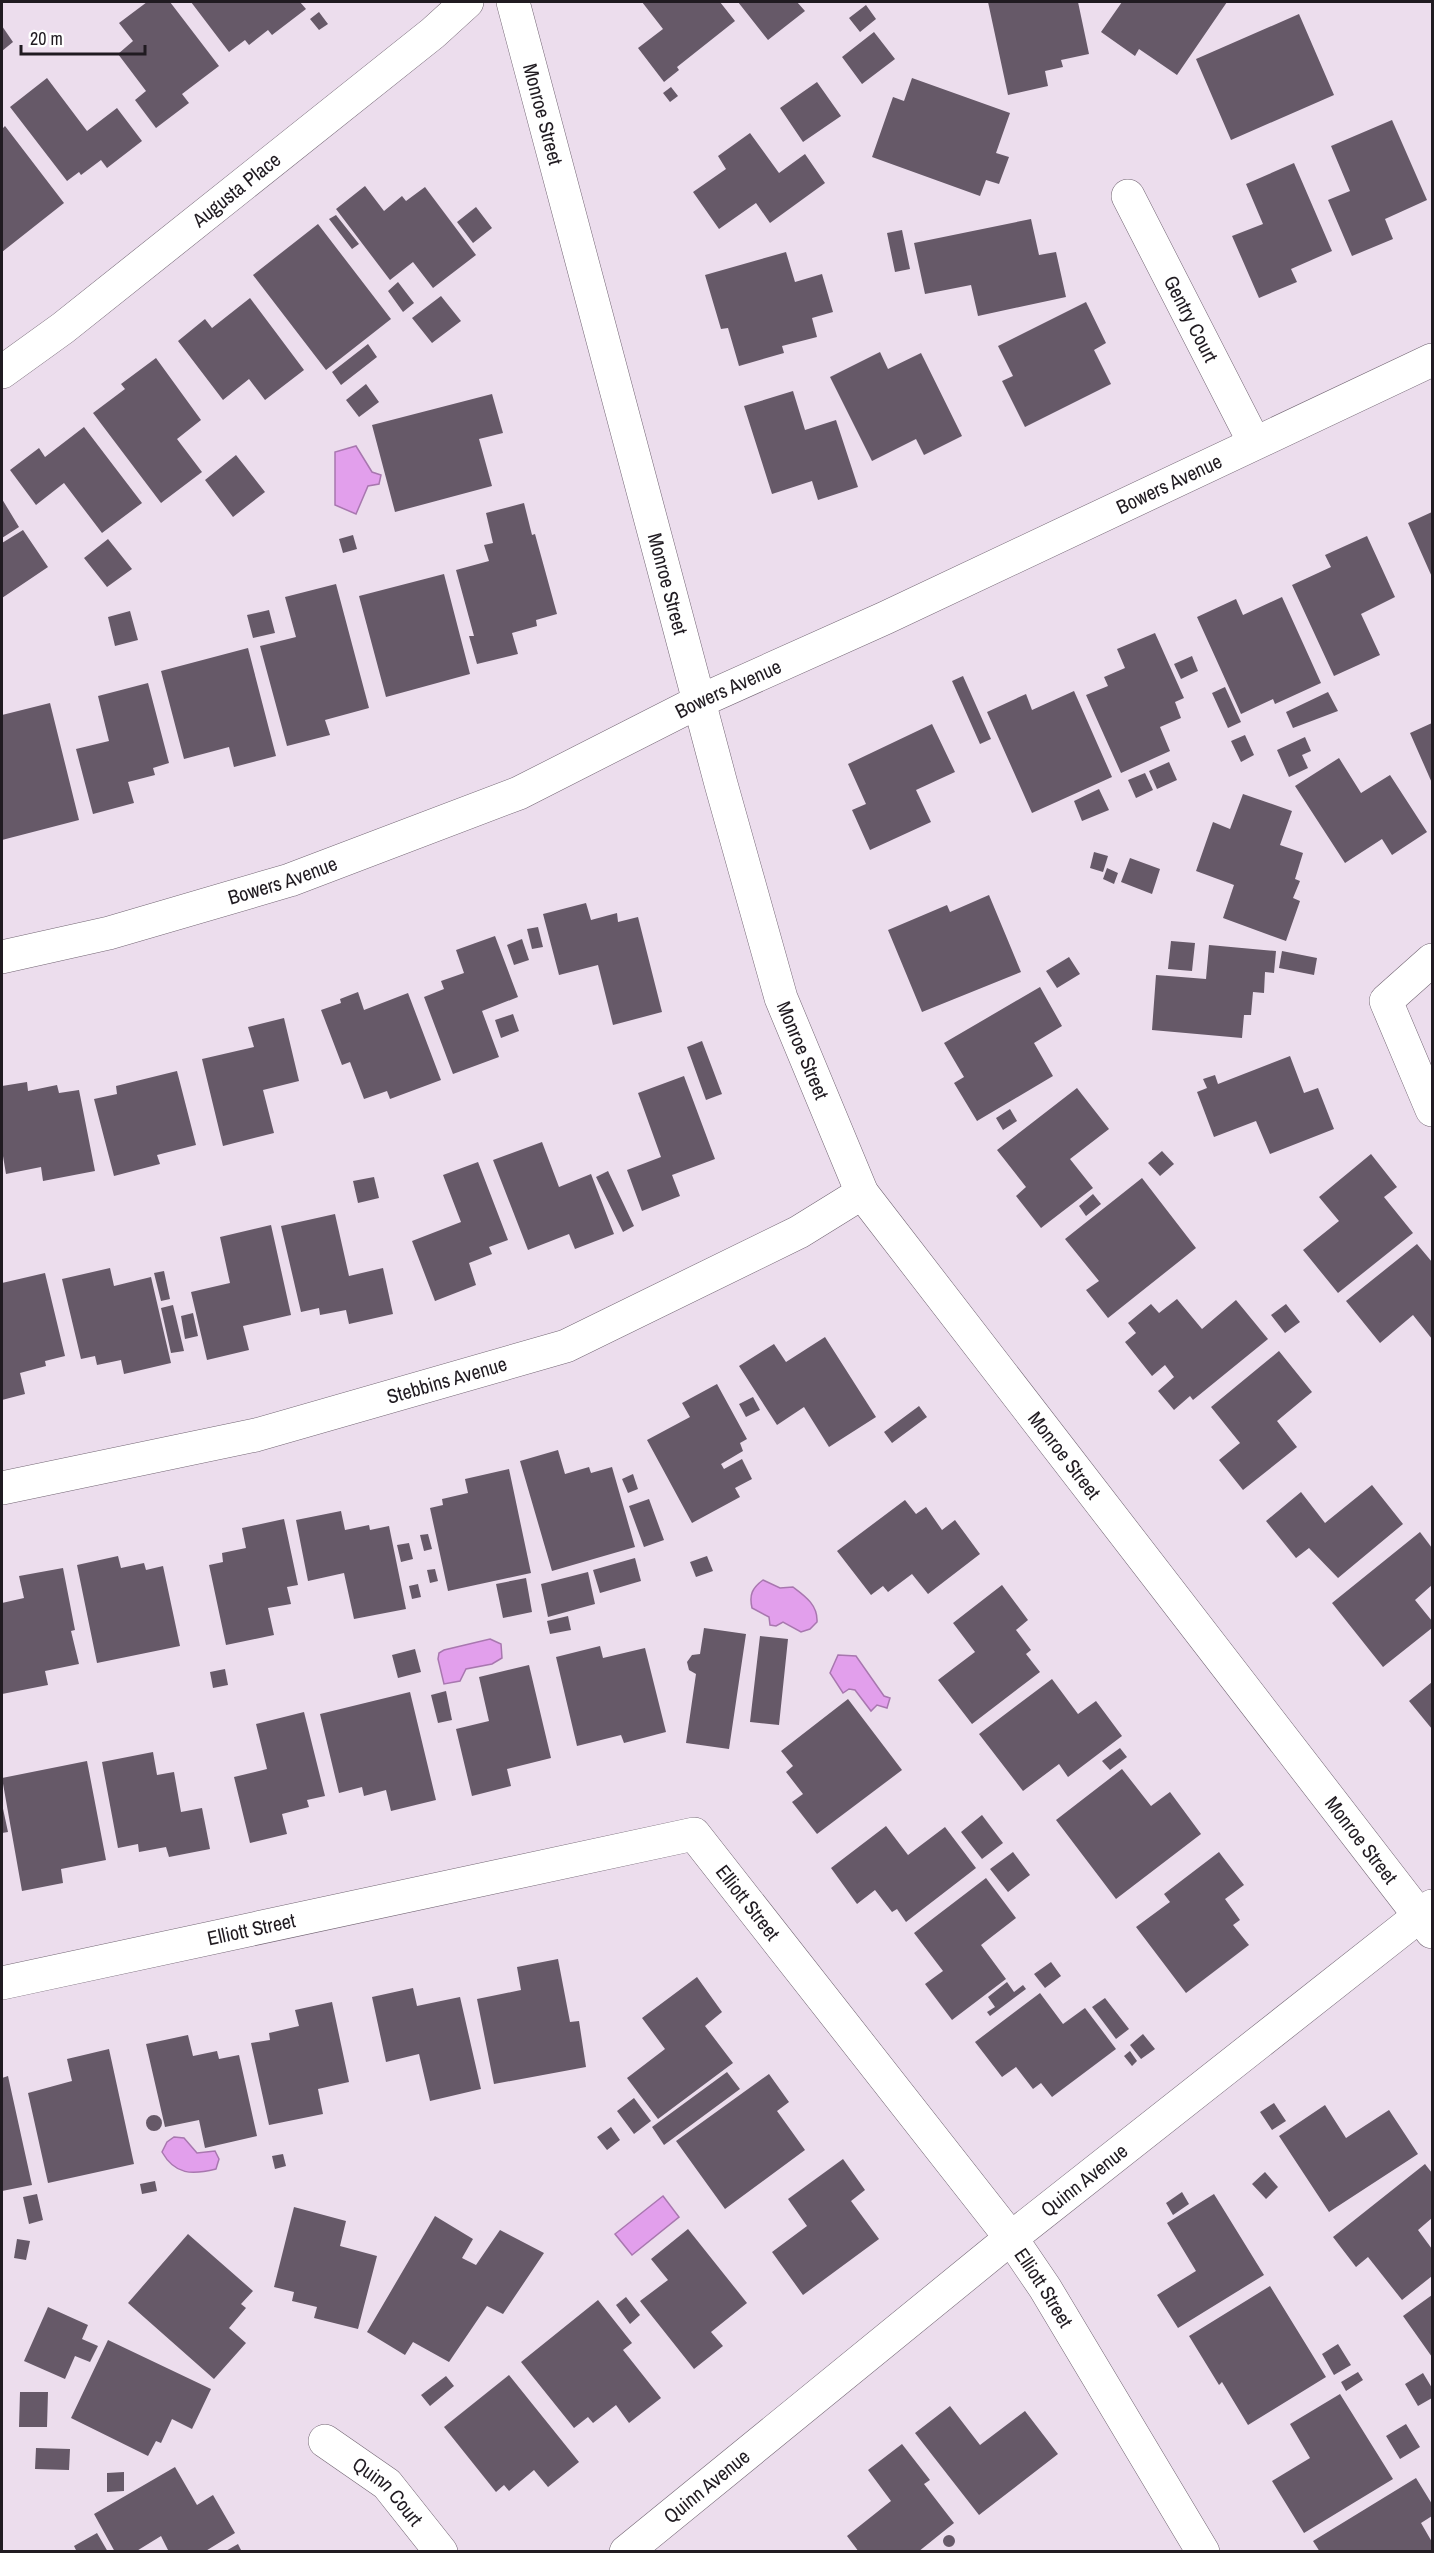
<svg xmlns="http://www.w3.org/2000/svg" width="1434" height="2553" viewBox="0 0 1434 2553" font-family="'Archivo Narrow',sans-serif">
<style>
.water{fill:#e29fec;stroke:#a877af;stroke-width:1.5}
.building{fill:#665968}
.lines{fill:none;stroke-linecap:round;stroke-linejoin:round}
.minor-casing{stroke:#726573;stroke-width:34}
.major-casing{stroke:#726573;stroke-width:34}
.minor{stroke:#fff;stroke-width:33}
.major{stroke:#fff;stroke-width:33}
.labels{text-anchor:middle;stroke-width:6;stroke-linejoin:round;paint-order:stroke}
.street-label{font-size:20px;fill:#201b21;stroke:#fff}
</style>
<rect width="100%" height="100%" fill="#ecdded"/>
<path class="water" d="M356,446L372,472L381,475L379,484L368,486L356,514L335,505V452Z
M763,1580L780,1588L793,1587C805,1596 818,1605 817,1622L810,1629L801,1632L783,1622L776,1626L770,1625L769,1617L752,1608C749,1595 752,1588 763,1580Z
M490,1639L501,1644L502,1658L492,1664L466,1669L460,1681L444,1684L438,1659L439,1653L444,1650Z
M838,1655L856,1656L884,1696L890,1698L887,1708L877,1705L871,1711L855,1690L849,1689L843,1693L830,1673Z
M174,2137L184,2138L197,2153L215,2151L219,2159L216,2169C192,2175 175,2175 162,2152L167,2142Z
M663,2196L679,2217L632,2255L615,2234Z"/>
<path class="building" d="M147,2H170L219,66L182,94L189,103L156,128L135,100L146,91L118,54L133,41L119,23Z
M191,2H300L306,9L272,35L268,30L249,45L245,40L229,52Z
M642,2H720L735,21L677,67L679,70L664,82L638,48L663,29Z
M738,2H797L805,11L768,40Z
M988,2H1078L1089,54L1061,60L1063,67L1045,71L1048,86L1008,95Z
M1122,2H1227L1177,75L1139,49L1135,56L1101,32Z
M866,5L876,19L860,32L849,18Z
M319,12L328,24L319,30L310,19Z
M1299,14L1334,95L1231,140L1196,59Z
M2,26L13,42L2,51Z
M874,32L895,59L862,84L842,57Z
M47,78L87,131L117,108L142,141L107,168L101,160L81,175L79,172L67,181L10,107Z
M912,78L1010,113L996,153L1009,157L999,184L986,180L980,196L872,157L893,97L904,101Z
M817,82L841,116L803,142L780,108Z
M671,87L678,96L670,102L663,93Z
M1392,120L1427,200L1385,219L1393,239L1352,256L1328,200L1350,191L1331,146Z
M5,126L64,203L2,252V129Z
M750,133L779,173L805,154L825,183L770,223L756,203L719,229L693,192L726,169L718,156Z
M1294,163L1332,251L1291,269L1297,282L1259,298L1232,236L1263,224L1246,184Z
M365,186L384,211L402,196L406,201L425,187L476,255L433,288L413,262L390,280L336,209Z
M476,207L492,228L473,243L457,222Z
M336,215L359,244L352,249L329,219Z
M1031,219L1039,255L1056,252L1066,297L978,316L971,285L925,294L914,243Z
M318,224L391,319L326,370L253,275Z
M902,230L910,269L895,272L887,233Z
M786,252L795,282L822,274L833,312L812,318L817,337L782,346L784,353L739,366L728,328L721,329L705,275Z
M398,282L414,303L403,312L388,291Z
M441,296L461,321L432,343L412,318Z
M250,298L304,370L265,400L249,379L223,400L178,341L205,319L212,328Z
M1086,302L1106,343L1094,350L1111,384L1025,427L1002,381L1013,376L998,346Z
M368,344L377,357L341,385L332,372Z
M880,352L888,369L921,353L962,436L924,455L916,439L872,461L830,377Z
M156,358L201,420L177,439L202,472L161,503L93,413L125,389L121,384Z
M366,384L379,402L359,417L346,400Z
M793,391L805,430L836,420L858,487L818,500L812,481L772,494L744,406Z
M492,394L503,433L479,439L492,486L395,512L372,425Z
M84,427L142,503L102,533L64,483L36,505L10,470L39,448L45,457Z
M236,455L265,492L233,517L205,480Z
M2,499L19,527L2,538Z
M524,503L532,535L535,534L557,614L536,620L537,626L512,633L518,654L477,664L469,636H474L456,570L489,561L484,545L493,543L486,513Z
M1432,512V577L1408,523Z
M23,530L48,567L2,598V543Z
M353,535L357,549L343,553L339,539Z
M1367,536L1395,597L1361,614L1380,655L1334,676L1292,585L1331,567L1325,555Z
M108,539L132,569L107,587L84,558Z
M444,574L470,674L386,697L359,596Z
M336,584L369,708L325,720L330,735L287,746L260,646L296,637L285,597Z
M1282,597L1321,683L1275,704L1273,699L1241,714L1197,617L1236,599L1243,615Z
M269,610L275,633L253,638L247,615Z
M130,611L138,640L115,646L108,617Z
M1155,633L1184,698L1175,702L1181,718L1160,727L1170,751L1121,773L1086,695L1108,686L1104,677L1125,668L1117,649Z
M248,648L276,756L234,767L229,747L184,759L161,671Z
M1192,656L1198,671L1181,679L1174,664Z
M963,676L991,739L980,744L952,681Z
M148,683L169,763L153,768L155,775L128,782L134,803L93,814L76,749L109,741L98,696Z
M1225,687L1241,722L1228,728L1212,693Z
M1074,691L1112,777L1032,813L987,712L1026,694L1032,710Z
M1328,692L1338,711L1293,728L1286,712Z
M50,703L79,820L2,840V715Z
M1432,723V783L1410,733Z
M932,724L955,772L916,790L931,822L870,850L852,810L866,804L848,764Z
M1245,735L1254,755L1241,762L1231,741Z
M1305,737L1311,751L1302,755L1308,768L1289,777L1277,750Z
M1339,758L1361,793L1390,775L1427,832L1392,855L1382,839L1345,863L1295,786Z
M1169,762L1177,780L1157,789L1149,771Z
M1145,773L1153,790L1136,798L1128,780Z
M1099,789L1109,810L1082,821L1074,801Z
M1243,794L1292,811L1280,845L1303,853L1295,879L1300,881L1293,898L1300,901L1286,941L1223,918L1234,885L1196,871L1213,822L1230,829Z
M1094,852L1108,856L1103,872L1090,868Z
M1130,858L1160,869L1152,894L1121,882Z
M1107,868L1118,873L1114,884L1103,879Z
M989,895L1021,972L922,1012L888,930L947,905L950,912Z
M586,903L591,920L617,913L618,922L638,917L662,1012L613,1025L598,965L559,975L543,914Z
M538,927L543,947L532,949L527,929Z
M495,936L518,997L482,1011L499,1057L453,1074L424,997L444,989L441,981L464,973L456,950Z
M522,939L529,960L514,965L507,945Z
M1171,941L1195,943L1192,971L1168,969Z
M1209,945L1276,951L1274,973L1265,972L1264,993L1253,992L1251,1015H1244L1242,1038L1152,1030L1156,975L1206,979Z
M1282,951L1317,958L1314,975L1279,968Z
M1069,957L1080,974L1057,988L1046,971Z
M1040,987L1062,1026L1034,1043L1053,1076L977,1121L954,1083L964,1077L944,1043Z
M358,992L364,1010L408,993L441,1080L390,1099L387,1091L364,1099L350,1062L342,1065L321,1010L341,1003L340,999Z
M513,1014L519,1031L501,1038L495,1020Z
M284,1018L299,1081L263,1090L274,1133L223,1146L202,1059L254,1047L248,1027Z
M702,1041L722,1094L706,1100L687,1047Z
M1290,1056L1304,1093L1318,1088L1334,1129L1270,1154L1256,1121L1214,1137L1197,1092L1207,1088L1203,1079L1215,1075L1218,1084Z
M177,1071L196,1145L157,1155L160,1164L114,1176L94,1099L117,1094L116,1086Z
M684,1076L715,1159L672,1175L680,1196L642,1211L627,1170L661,1157L638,1093Z
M27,1082L28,1091L57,1085L59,1093L79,1090L95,1171L43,1181L41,1167L6,1174L2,1150V1086Z
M1077,1088L1109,1129L1070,1159L1093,1188L1041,1228L1016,1196L1026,1187L997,1150Z
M1010,1109L1017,1121L1003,1130L996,1118Z
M542,1142L559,1187L591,1174L614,1234L575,1249L569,1234L528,1250L493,1160Z
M1162,1151L1174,1164L1160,1176L1148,1163Z
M1371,1154L1397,1187L1384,1197L1413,1233L1338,1293L1303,1250L1339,1221L1319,1197Z
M478,1162L508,1240L489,1247L492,1254L469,1263L476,1285L435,1301L412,1241L461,1222L443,1175Z
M608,1171L634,1226L623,1232L596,1177Z
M374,1177L379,1198L358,1203L353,1181Z
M1142,1178L1196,1248L1108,1318L1086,1290L1099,1281L1065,1239Z
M1093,1194L1101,1204L1086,1216L1079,1206Z
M335,1214L349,1276L383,1268L393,1314L349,1324L346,1310L320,1315L319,1308L301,1312L281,1226Z
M271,1225L291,1315L243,1326L249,1350L207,1360L191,1292L230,1283L220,1237Z
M1417,1244L1432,1262V1339L1413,1315L1380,1343L1346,1301Z
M110,1268L114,1286L151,1277L171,1363L124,1374L121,1360L97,1365L95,1356L81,1359L62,1279Z
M164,1271L170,1299L161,1301L154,1273Z
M45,1273L65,1356L45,1361L46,1366L20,1373L25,1394L2,1400V1283Z
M1177,1299L1202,1329L1236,1300L1268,1339L1193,1400L1190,1396L1174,1410L1158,1391L1174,1377L1165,1365L1152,1376L1125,1342L1136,1333L1128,1323L1151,1304L1159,1313Z
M1286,1304L1300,1322L1285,1333L1271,1315Z
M173,1305L184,1351L171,1353L161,1308Z
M193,1313L198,1336L185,1339L181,1316Z
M825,1337L876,1417L829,1447L804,1407L777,1425L739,1366L774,1344L786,1362Z
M1279,1351L1312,1392L1277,1421L1297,1447L1243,1490L1219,1460L1240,1443L1211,1407Z
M717,1384L747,1439L740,1443L743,1451L721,1464L724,1469L742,1459L752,1479L735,1488L740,1497L692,1523L647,1440L690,1417L682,1403Z
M753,1397L760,1410L746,1417L739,1404Z
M919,1406L927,1417L892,1443L884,1432Z
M558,1450L565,1474L589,1467L591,1473L612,1467L635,1547L552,1571L520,1461Z
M509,1469L531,1573L448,1591L430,1508L443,1505L442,1499L468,1493L465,1479Z
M633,1474L638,1489L628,1493L622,1479Z
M1372,1485L1403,1524L1338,1578L1309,1548L1296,1558L1266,1521L1301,1492L1325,1523Z
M649,1499L664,1540L644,1547L629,1506Z
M905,1500L916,1514L926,1507L942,1530L955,1520L980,1554L928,1594L912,1574L888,1592L883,1586L871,1595L837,1551Z
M341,1511L345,1530L369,1525L370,1530L389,1526L406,1609L354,1619L344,1573L308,1581L296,1520Z
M284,1519L298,1585L287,1587L291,1604L268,1608L274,1635L226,1645L209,1565L223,1562L222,1553L246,1548L242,1528Z
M1420,1532L1432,1548V1585L1415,1600L1432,1621V1628L1383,1667L1332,1603Z
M428,1534L432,1549L424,1551L420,1535Z
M409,1543L413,1559L401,1562L397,1545Z
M118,1556L121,1568L144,1563L146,1570L163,1566L180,1646L97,1663L77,1565Z
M707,1556L713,1571L696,1577L690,1562Z
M635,1558L641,1581L600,1593L593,1570Z
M63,1568L75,1630L71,1631L79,1664L45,1671L48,1685L2,1694V1603L24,1598L19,1576Z
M435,1569L438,1581L430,1583L427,1570Z
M588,1572L595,1604L548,1617L541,1584Z
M526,1578L532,1612L503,1618L496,1584Z
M418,1584L421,1597L412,1599L409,1586Z
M1002,1585L1028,1620L1016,1630L1031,1650L1026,1654L1040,1672L972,1724L938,1680L975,1652L953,1623Z
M568,1616L571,1630L550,1634L547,1621Z
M704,1628L746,1634L729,1749L686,1743L696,1674L689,1670L687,1662L692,1655L700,1654Z
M760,1636L788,1639L779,1725L750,1722Z
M600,1646L603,1658L645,1648L666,1732L624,1743L621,1735L577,1746L556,1657Z
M415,1649L421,1672L398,1678L392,1655Z
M529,1665L551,1758L507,1769L511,1786L472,1796L456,1729L489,1721L479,1677Z
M225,1669L228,1685L213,1688L210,1672Z
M1052,1679L1078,1714L1096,1701L1122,1736L1068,1777L1059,1764L1023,1791L979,1734Z
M1432,1682V1729L1409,1701Z
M446,1691L452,1720L438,1723L431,1695Z
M410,1692L436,1800L391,1811L386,1790L364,1796L362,1787L339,1793L320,1714Z
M848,1699L902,1770L817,1834L792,1802L803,1794L786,1772L793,1766L781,1751Z
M304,1712L325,1796L307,1800L309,1807L282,1814L287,1834L250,1843L234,1777L267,1769L256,1724Z
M1120,1748L1127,1757L1110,1770L1102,1761Z
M153,1752L157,1775L174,1772L181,1812L202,1808L210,1849L169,1857L166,1847L139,1852L138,1844L118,1848L102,1762Z
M87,1761L106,1860L61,1869L63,1883L22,1891L2,1778Z
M1122,1769L1151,1806L1170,1792L1201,1834L1116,1899L1056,1820Z
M2,1804L8,1832L2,1833Z
M982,1815L1003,1843L982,1859L961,1832Z
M886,1826L908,1855L945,1827L976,1868L906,1922L897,1909L892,1912L875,1890L857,1904L831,1868Z
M1013,1852L1030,1875L1008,1892L990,1869Z
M1219,1852L1244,1885L1225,1899L1240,1920L1233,1925L1249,1945L1186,1993L1136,1927L1170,1902L1164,1894Z
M986,1878L1016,1918L981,1945L1006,1979L952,2020L925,1984L943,1971L914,1933Z
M558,1959L570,2022L579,2021L586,2067L494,2084L477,1999L521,1990L517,1967Z
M1051,1962L1061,1976L1045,1988L1034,1974Z
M697,1977L722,2012L705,2026L733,2063L658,2119L627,2078L665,2049L642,2018Z
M1007,1982L1014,1992L1023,1985L1026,1989L990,2016L987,2012L995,2007L988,1997Z
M413,1988L417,2006L460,1997L481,2089L430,2101L419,2054L386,2062L372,1997Z
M1040,1993L1063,2024L1085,2008L1116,2049L1052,2097L1041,2083L1033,2089L1016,2067L1002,2077L975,2042Z
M1105,1998L1129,2029L1116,2039L1092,2007Z
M332,2002L349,2082L318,2089L323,2114L269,2125L251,2043L270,2040L269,2033L299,2026L295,2010Z
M1143,2034L1155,2049L1141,2059L1130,2045Z
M188,2035L193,2056L217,2051L219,2059L239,2055L257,2136L205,2148L199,2120L165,2127L146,2044Z
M109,2049L134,2164L48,2183L28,2093L72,2081L67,2059Z
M1130,2051L1137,2061L1132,2066L1124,2056Z
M727,2072L740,2089L664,2145L652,2127Z
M769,2074L789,2102L777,2111L805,2150L725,2209L676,2141Z
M8,2076L32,2185L2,2191V2078Z
M634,2098L651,2121L634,2134L617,2111Z
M1274,2103L1286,2121L1272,2130L1260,2112Z
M1325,2105L1346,2138L1389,2110L1418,2154L1329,2212L1279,2136Z
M146 2123a8 8 0 1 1 16 0a8 8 0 1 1-16 0Z
M611,2127L620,2140L607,2150L597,2137Z
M283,2154L286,2166L275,2169L272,2156Z
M843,2159L865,2190L851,2201L879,2239L803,2295L772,2252L807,2226L788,2199Z
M1425,2164L1432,2173V2218L1418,2230L1432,2249V2276L1402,2300L1368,2257L1356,2267L1333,2237Z
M1265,2172L1278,2187L1266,2199L1252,2184Z
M155,2181L157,2191L142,2194L140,2184Z
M1182,2192L1189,2204L1173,2215L1166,2203Z
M37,2194L43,2220L29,2224L23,2197Z
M1214,2194L1264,2275L1178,2328L1157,2295L1196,2271L1167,2223Z
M294,2207L346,2221L340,2246L377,2256L358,2329L314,2318L317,2307L292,2301L294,2292L274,2287Z
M435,2216L473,2239L462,2258L476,2265L500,2230L544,2253L503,2314L487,2306L449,2362L413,2342L405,2355L367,2332Z
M688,2229L747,2303L711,2332L723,2346L694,2369L640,2301L668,2280L651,2259Z
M188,2234L253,2291L241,2304L246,2308L229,2328L246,2343L214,2379L128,2303Z
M17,2239L30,2241L26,2260L14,2258Z
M1270,2286L1326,2377L1248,2425L1222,2382L1219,2385L1189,2336Z
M1432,2295V2357L1403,2316Z
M626,2297L640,2315L630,2324L616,2305Z
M598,2300L632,2343L623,2350L661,2398L629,2423L616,2405L593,2423L588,2417L574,2428L521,2362Z
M48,2307L88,2325L82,2339L98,2346L90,2362L75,2356L65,2379L24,2361Z
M108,2340L211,2389L192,2429L172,2419L161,2443L156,2441L148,2456L71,2418Z
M1338,2344L1351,2365L1334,2375L1322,2354Z
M1358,2372L1363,2380L1346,2391L1341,2382Z
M1423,2373L1432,2388V2398L1418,2406L1405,2384Z
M509,2375L579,2462L548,2487L534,2470L509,2491L504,2485L496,2492L444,2427Z
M446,2376L454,2386L430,2406L421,2395Z
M20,2392H48L47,2427H19Z
M1340,2394L1393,2479L1304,2533L1272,2481L1310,2458L1290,2424Z
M950,2406L980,2445L1025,2411L1058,2454L979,2515L915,2433Z
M1406,2424L1420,2447L1400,2459L1386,2436Z
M902,2444L930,2480L924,2484L954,2523L918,2552H859L847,2536L891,2501L868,2470Z
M36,2448L70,2449L69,2470L35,2469Z
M175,2467L197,2505L213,2495L235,2533L204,2552H169L161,2536L135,2552H115L94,2514Z
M124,2472V2491L107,2492V2473Z
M1416,2478L1432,2504V2516L1421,2523L1432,2542V2552H1320L1313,2541Z
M97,2533L108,2552H77L74,2546Z
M943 2541a6 6 0 1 1 12 0a6 6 0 1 1-12 0Z
M238,2544L242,2552H224Z"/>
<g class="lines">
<defs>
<g id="minor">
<path id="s1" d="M1128,196L1254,442"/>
<path id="s2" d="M2,372L63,328L433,33L467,2"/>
<path d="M1432,960L1386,1001L1432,1110"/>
<path id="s3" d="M2,1488L256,1435L566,1346L799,1232L862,1193"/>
<path id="s4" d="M2,1983L694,1834L1011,2238L1045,2288L1203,2552"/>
<path id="s5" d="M325,2441L387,2484L441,2552"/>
<path id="s6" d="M626,2552L1011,2238L1432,1906"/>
</g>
<g id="major">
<path id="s7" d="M513,2L721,784L781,998L862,1193L1432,1932"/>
<path id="s8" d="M2,957L109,933L290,880L519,793L700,701L885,618L1432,360"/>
</g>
</defs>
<use href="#minor" class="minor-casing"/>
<use href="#major" class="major-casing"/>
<use href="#minor" class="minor"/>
<use href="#major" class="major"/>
</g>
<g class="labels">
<g class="street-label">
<text dy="7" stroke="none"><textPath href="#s7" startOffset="116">Monroe Street</textPath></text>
<text dy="7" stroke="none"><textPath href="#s2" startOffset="297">Augusta Place</textPath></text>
<text dy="7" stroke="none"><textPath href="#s1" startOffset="138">Gentry Court</textPath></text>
<text dy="7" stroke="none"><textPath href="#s8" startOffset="1263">Bowers Avenue</textPath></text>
<text dy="7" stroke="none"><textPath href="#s7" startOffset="602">Monroe Street</textPath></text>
<text dy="7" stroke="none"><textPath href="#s8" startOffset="777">Bowers Avenue</textPath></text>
<text dy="7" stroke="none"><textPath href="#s8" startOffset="291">Bowers Avenue</textPath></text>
<text dy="7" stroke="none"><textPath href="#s7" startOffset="1088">Monroe Street</textPath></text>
<text dy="7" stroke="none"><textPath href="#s3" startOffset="458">Stebbins Avenue</textPath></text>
<text dy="7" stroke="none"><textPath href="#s7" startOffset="1574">Monroe Street</textPath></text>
<text dy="7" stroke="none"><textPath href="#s7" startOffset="2060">Monroe Street</textPath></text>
<text dy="7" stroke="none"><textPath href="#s4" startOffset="795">Elliott Street</textPath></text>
<text dy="7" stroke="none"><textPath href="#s4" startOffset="255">Elliott Street</textPath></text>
<text dy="7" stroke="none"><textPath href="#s6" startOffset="590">Quinn Avenue</textPath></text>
<text dy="7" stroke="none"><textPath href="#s4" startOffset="1281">Elliott Street</textPath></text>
<text dy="7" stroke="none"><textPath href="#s6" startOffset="104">Quinn Avenue</textPath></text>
<text dy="7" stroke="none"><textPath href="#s5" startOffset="81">Quinn Court</textPath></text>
</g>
</g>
<rect width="1434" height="2553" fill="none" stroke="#201b21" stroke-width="6"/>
<path d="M21 45v9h124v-9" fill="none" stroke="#201b21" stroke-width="3"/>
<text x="30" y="45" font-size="18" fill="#201b21" stroke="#ffffff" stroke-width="4.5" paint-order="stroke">20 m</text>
</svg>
